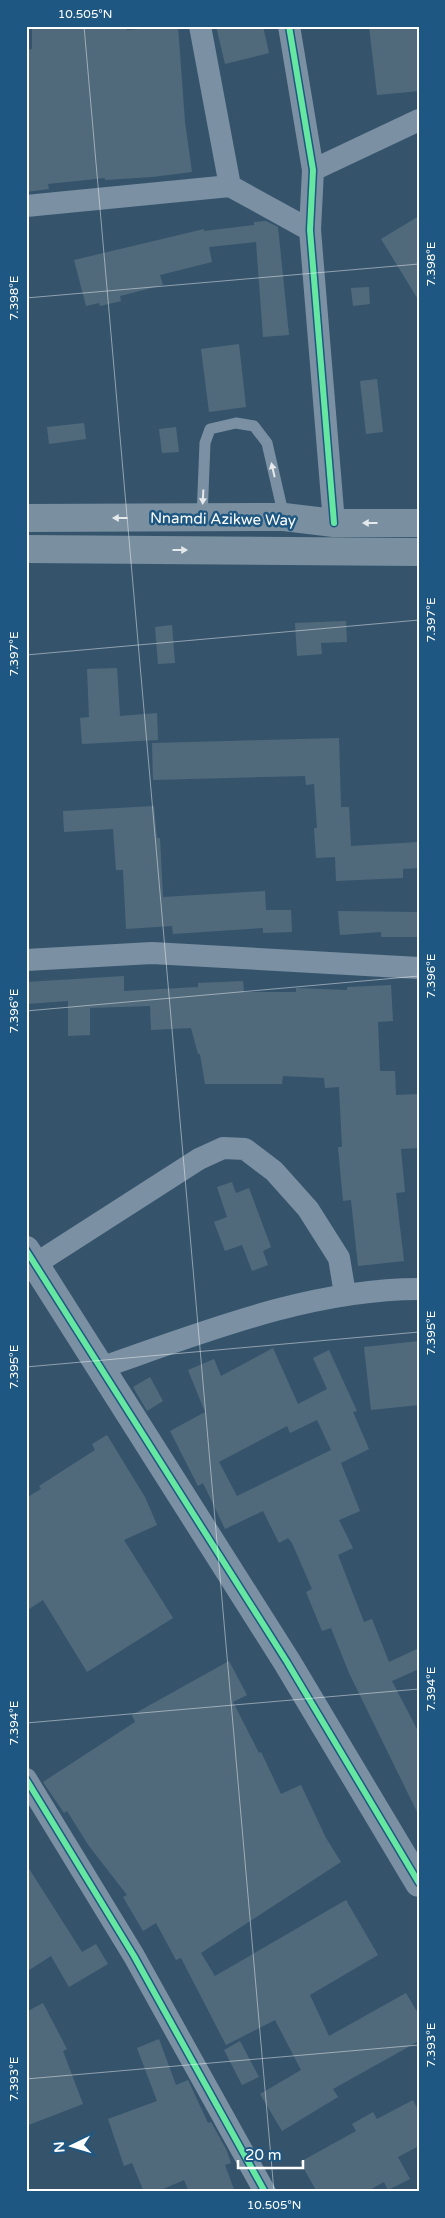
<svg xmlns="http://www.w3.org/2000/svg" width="445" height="2218" viewBox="0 0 445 2218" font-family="'Varela Round',sans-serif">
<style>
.building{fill:#506a7c;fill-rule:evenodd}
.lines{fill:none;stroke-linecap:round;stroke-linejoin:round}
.service{stroke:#7b90a2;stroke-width:11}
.minor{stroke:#7b90a2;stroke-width:22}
.tertiary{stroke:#7b90a2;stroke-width:28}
.trunk{stroke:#7a90a0;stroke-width:28}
.cycleway-casing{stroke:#1e5882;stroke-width:9}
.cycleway{stroke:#66e7a1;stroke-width:6}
.oneway{fill:#e5e9ec}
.oneway2{fill:#e4e9ec}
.ticks{fill:none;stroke:#fff;stroke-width:1;stroke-opacity:0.45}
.labels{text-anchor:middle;stroke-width:5;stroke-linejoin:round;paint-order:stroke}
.street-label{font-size:15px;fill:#fff;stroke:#1e5882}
.neatline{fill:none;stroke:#fff;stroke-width:2}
.ticks-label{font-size:12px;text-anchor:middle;fill:#fff}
</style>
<rect width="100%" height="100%" fill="#35546c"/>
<path class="building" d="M32,26H127V30L178,26L185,122L192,172L152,177L105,180V178L48,184L49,189L26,192V50L32,49Z
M216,26H263L269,53L225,64Z
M369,26H419V91L377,95Z
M419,216V301L381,239Z
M266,221L278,227L289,335L263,337L256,242L209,247L212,262L160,275L163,285L120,296L121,301L100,306L99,303L86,306L74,260L204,229V231L254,225V222Z
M369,287L370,304L353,306L351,288Z
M239,344L246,407L209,412L201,349Z
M377,379L383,432L366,434L360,381Z
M84,423L86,439L49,444L47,427Z
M176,427L179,452L162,453L159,429Z
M346,621L347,642L321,643L322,654L297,656L295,623Z
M172,625L175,663L158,664L155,627Z
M117,668L120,716L157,713L158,740L82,744L80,718L89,717L87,669Z
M339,738L341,807H349L351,846L419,842V868L403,869V878L336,881L335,857L316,858L314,828H317L314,784L306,785L305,776L153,780L152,743Z
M154,806L157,838H160L163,897L265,891L266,910H291L292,932L263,933V928L173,934L172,926L126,929L123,870H116L113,829L64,832L63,811Z
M338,911L419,912V937H381V932L340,935Z
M124,976V991L198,987V983L243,981L244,992H296V988L347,990V987L391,985L393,1021L378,1022L380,1071H395L396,1095L419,1094V1148L401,1149L405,1192L396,1193L404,1261L358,1266L351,1200L343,1201L338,1147H342L339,1087L325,1088L324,1078L283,1076L282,1084H205L200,1054H198L191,1028L151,1030L150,1006L90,1008V1035L68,1036V1001L26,1004V982Z
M232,1182L236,1193L249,1188L271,1247L263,1251L268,1265L252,1271L242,1245L225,1251L214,1222L227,1217L217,1187Z
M419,1341V1405L371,1410L364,1347Z
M273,1348L298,1404L327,1389L313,1358L329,1350L357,1411L353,1412L369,1449L341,1463L360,1511L339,1520L353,1548L338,1555L364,1622L372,1619L389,1662L419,1648V1669L392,1681L419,1733V1816L349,1673L331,1628L322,1631L306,1592L312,1589L292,1543L288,1538L279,1543L263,1511L225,1529L203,1483L198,1486L170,1431L205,1412L188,1370L214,1359L221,1376ZM317,1420L331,1450L237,1496L219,1462L287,1426L290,1433Z
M150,1377L163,1401L147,1411L133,1387Z
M107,1435L145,1497L157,1525L124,1540L173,1618L87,1672L43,1600L26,1611V1498L41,1489L39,1486L95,1450L92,1444Z
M229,1661L247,1695L233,1702L259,1753L261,1752L281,1794L301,1785L326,1838L341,1862L201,1953L215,1976L346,1900L378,1955L310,1995L329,2036L406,1993L419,2015V2041L333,2089L338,2097L282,2131L260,2094L301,2070L275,2020L226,2045L181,1958L176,1960L156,1923L143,1931L123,1897L127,1895L89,1846L67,1811L64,1813L43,1782L135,1722L132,1715Z
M26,1864L82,1952L96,1944L108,1964L69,1987L51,1956L26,1972Z
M43,2003L67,2049L63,2051L83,2104L26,2126V2012Z
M159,2039L176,2085L188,2080L208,2123L211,2122L226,2149L231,2163L225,2165L235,2192H189L184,2180L156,2192H144L132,2163L124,2166L108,2119L157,2101L137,2048Z
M240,2041L259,2077L242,2085L224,2050Z
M413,2100L419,2112V2146L398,2157L410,2179L388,2190L384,2182L366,2192H317L300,2162L356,2131L352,2124L373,2112L377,2119Z"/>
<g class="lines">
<path class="service" d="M202,518L205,443L210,429L236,423L254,426L267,443L284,517"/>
<path class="minor" d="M200,26L230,186
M289,26L313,170L310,230L334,523
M313,170L419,120
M26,206L230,186L310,230
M26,960L152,953L419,968
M26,1270L199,1159L223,1148L245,1149L274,1171L308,1209L339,1258L345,1294
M100,1368C201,1333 310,1289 419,1289
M26,1779L134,1956L265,2192"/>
<path class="tertiary" d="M26,1250L287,1662L419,1883"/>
<path class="trunk" d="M26,518L284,517L334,523H419
M26,549L419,552"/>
<defs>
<path id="cycleway" d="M289,26L313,170L310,230L334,523
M26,1250L287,1662L419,1883
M26,1779L134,1956L265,2192"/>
</defs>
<use href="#cycleway" class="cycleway-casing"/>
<use href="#cycleway" class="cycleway"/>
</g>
<defs><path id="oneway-solid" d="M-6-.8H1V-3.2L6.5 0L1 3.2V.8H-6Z" transform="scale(1.25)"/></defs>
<g class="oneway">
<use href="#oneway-solid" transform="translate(273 470) rotate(-103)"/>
<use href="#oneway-solid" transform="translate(203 497) rotate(93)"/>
</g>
<g class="oneway2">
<use href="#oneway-solid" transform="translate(120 518) rotate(180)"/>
<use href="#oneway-solid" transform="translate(370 523) rotate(180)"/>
<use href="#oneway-solid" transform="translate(180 550)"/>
</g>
<path class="ticks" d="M84,26L274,2192M26,298L419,264M26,655L419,620M26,1011L419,976M26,1367L419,1332M26,1723L419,1689M26,2079L419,2045"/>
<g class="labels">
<g class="street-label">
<text transform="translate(223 519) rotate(1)" y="5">Nnamdi Azikwe Way</text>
</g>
</g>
<rect width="445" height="2218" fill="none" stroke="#1e5882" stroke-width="55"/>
<g transform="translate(72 2146) rotate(265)" stroke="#1e5882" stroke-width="4" paint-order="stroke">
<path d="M0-4L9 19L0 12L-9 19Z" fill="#ffffff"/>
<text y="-8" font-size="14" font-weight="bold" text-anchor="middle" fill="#ffffff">N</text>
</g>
<path d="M238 2160v8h65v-8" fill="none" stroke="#ffffff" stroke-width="2.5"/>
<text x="245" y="2160" font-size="15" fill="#ffffff" stroke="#1e5882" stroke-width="4" paint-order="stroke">20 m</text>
<rect x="28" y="28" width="390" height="2162" class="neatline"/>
<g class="ticks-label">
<text x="85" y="18">10.505°N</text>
<text transform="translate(431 264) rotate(-90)" y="4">7.398°E</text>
<text transform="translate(14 298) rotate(-90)" y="4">7.398°E</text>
<text transform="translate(431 620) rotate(-90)" y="4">7.397°E</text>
<text transform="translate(14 654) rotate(-90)" y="4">7.397°E</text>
<text transform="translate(431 976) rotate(-90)" y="4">7.396°E</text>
<text transform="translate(14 1011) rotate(-90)" y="4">7.396°E</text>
<text transform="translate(431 1333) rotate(-90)" y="4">7.395°E</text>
<text transform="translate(14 1367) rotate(-90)" y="4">7.395°E</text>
<text transform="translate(431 1689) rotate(-90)" y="4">7.394°E</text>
<text transform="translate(14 1723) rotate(-90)" y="4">7.394°E</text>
<text transform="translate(431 2045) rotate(-90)" y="4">7.393°E</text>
<text transform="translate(14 2079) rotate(-90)" y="4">7.393°E</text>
<text x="274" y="2209">10.505°N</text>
</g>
</svg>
